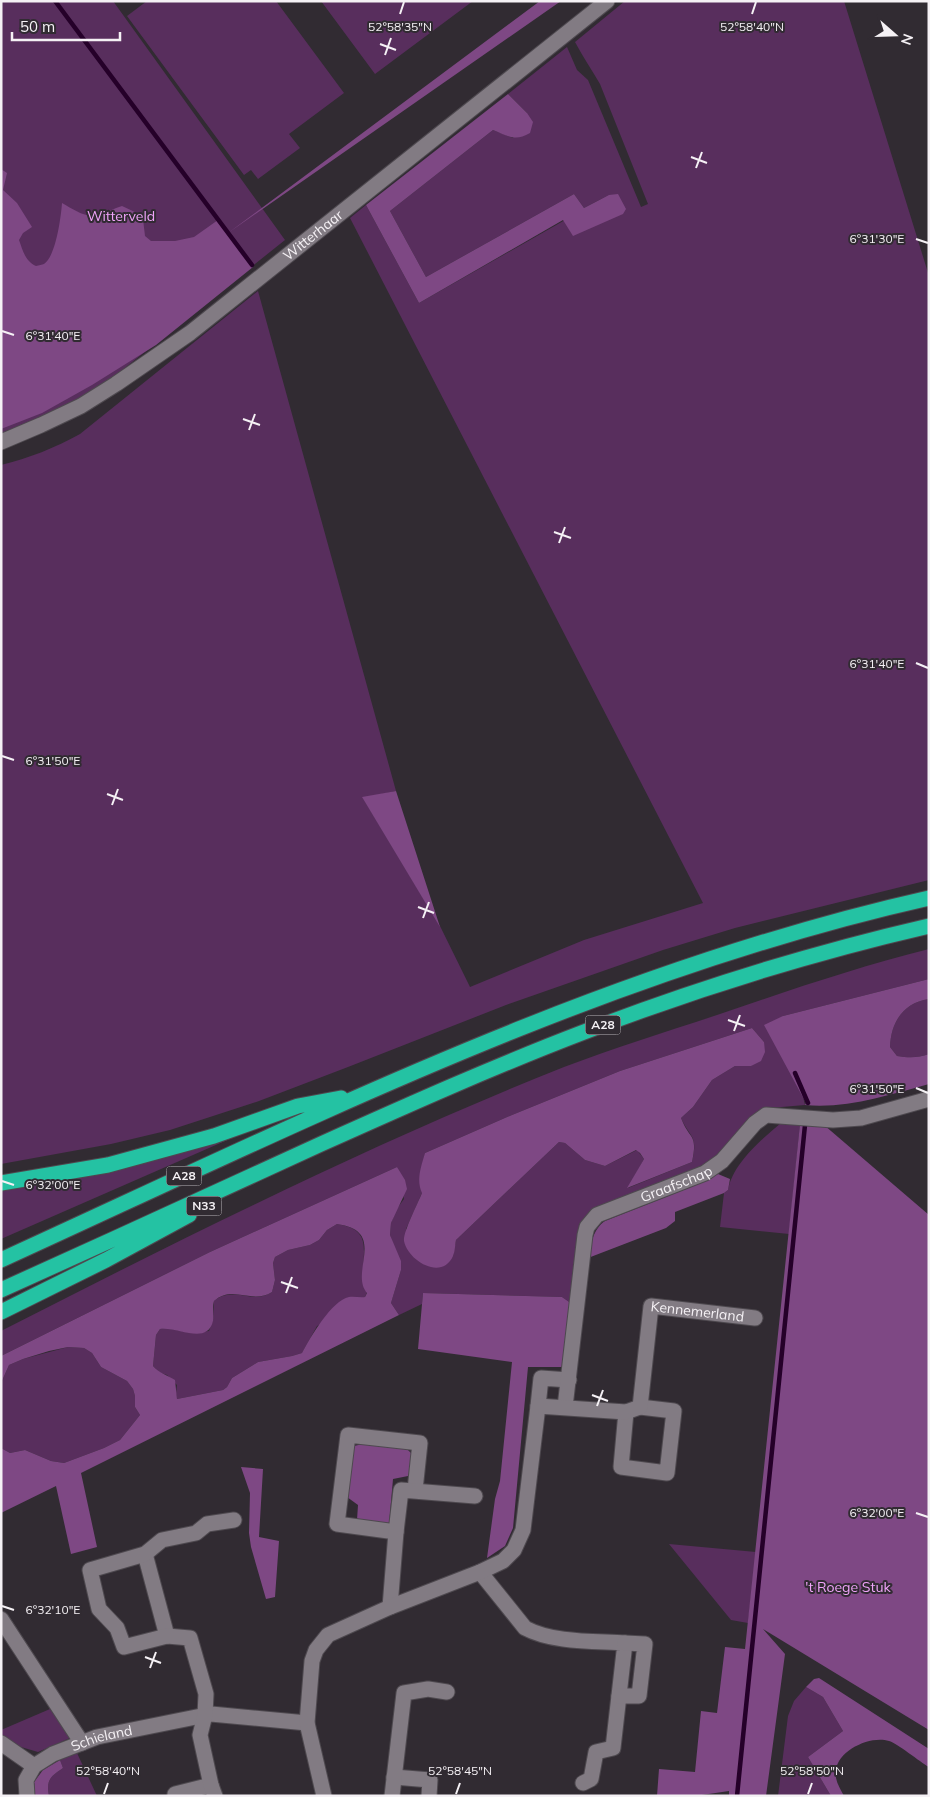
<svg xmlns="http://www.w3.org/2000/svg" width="930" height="1797" viewBox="0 0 930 1797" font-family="Mulish,sans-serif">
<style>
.green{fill:#582e5d;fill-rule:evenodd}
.forest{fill:#7e4884;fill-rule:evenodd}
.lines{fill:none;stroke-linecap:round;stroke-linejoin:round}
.stream{stroke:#250029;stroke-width:4.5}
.minor-casing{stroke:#4e494f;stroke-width:17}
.highway-casing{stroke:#4e494f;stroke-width:17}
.minor{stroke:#827b83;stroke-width:15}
.highway{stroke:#24c2a3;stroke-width:15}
.ticks{fill:none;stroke:#f5f1f5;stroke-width:2}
.labels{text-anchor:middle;stroke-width:4;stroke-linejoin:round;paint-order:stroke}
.shield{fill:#312b32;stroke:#bab6ba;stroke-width:1}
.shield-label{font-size:12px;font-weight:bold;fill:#f5f1f5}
.park-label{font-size:14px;fill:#f1a4fa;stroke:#312b32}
.street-label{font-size:14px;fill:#f5f1f5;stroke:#312b32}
.ticks-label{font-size:12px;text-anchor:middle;fill:#f5f1f5;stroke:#312b32;stroke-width:4;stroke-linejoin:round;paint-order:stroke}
</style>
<rect width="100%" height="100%" fill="#312b32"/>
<path class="green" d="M1,1H113L285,240L72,410L1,440Z
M147,1H276L344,93L289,134L300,148L258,179L251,170L244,175L127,16Z
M321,1H473L375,74Z
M625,1H844L929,276V880L735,928L663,950L506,1005L348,1067L259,1101L170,1130L111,1144L1,1164V465C29,458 55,448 80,434L258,291L396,791L363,798L440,926L470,987L584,940L703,903L350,218L366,205L419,303L609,195L584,208L574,194L426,277L390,211L493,130L513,138L527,113L508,94L567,47L577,70L588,80L641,207L648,204L600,84C592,70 583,57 575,42Z
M929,949V979L783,1016L805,1105L770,1108L711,1163L598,1211L572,1304L562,1297L423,1293L422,1304L399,1315L391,1303L401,1270L390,1235L391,1223L396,1210L404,1199L397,1167L210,1252L1,1356V1331C185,1237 371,1144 564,1067C614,1048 666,1032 717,1015C787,991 857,967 929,949ZM752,1028L764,1042L751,1066H735L712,1080L693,1107L681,1118C691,1140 698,1134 692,1162L628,1188L644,1159L637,1150L605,1166L585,1160L565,1143L559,1142L456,1240L453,1256L406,1229L422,1193L425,1153L512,1115L620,1071Z
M929,999V1054C918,1058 909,1058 897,1056L890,1047C891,1022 903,1003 929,999Z
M782,1122L800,1124L789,1234L720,1227L724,1193L728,1190C733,1163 761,1140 782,1122Z
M241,1134L1,1239V1189Z
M337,1224C376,1230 360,1254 364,1282C364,1287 364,1289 367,1292L365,1297L317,1326L302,1353L292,1356L258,1362L232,1378L227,1387L223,1390L177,1399L176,1393L177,1385L167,1375L158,1372L153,1366L156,1335L160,1329L167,1328L191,1333L209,1331L213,1320L214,1301C233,1285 253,1305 272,1292L275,1280L273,1263L275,1257L288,1250L310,1245L319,1240L327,1230Z
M68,1347L84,1348L92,1353L101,1367L127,1381L133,1389L135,1396V1407L140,1415L120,1440L104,1448L64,1463L51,1461L25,1450L10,1453L1,1448V1383L9,1365L23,1359Z
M669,1544L756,1552L748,1623L731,1620Z
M806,1687L823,1697L843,1731L808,1757L831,1796H778L788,1716L794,1701Z
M50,1709L70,1738L38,1752L21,1747L1,1734V1730Z
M77,1753L97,1796H49C46,1780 50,1777 63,1768L60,1760Z"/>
<path class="forest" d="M540,1H561L228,233L253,267L156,345L92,385L42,413L1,429V169L7,173L3,190L17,203L32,227L23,233L19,240C23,251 25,261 36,266C39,265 42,265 44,264C56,256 61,217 62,203C73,209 86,219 99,215C107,213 114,208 122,206L137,213L143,219L145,236L151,241H175L194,237L218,220L228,233Z
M508,94L527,113L533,122L530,133C515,142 508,136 493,130L390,211L426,277L574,194L584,208L609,195L618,194L626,209L623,214L573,236L563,220L419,303L366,205Z
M396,791L440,927L362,797Z
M929,979V999C903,1003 891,1022 890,1047L897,1056C909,1058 918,1058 929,1054V1084C889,1095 846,1109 805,1105L806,1103L764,1025L783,1016Z
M752,1028L764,1042L765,1052L761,1061L751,1066H735L712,1080L693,1107L681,1118C690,1141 698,1133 692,1162L627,1188L644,1159L640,1153L636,1150L605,1166L585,1160L565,1143L559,1142L456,1240C455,1245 455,1252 453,1256C442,1281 408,1261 404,1241C403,1232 418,1203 422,1193C416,1180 421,1167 425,1153L512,1115L620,1071Z
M800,1124L824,1125L929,1215V1730L763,1629L785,1654L766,1796H729V1791L695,1796H657L659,1769L695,1772L701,1711L717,1713L725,1647L745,1649Z
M397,1167L405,1180L407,1189L391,1223L390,1235L401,1261V1270L391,1303L399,1315L81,1473L97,1547L71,1554L56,1486L1,1513V1448L10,1453L25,1450L51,1461L64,1463L104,1448L120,1440L140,1415L135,1407V1396L133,1389L127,1381L101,1367L92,1353L84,1348L68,1347L49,1351L23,1359L9,1365L1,1383V1356L210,1252ZM337,1224C388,1231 349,1272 367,1293L365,1297C360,1298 354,1296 349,1297C332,1300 310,1338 302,1353L292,1356L258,1362L232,1378L227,1387L223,1390L177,1399L175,1380C167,1375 159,1373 153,1366L156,1335L160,1329C177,1326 207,1346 213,1321C214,1314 212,1308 214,1301C233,1284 252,1305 272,1292L275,1280L273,1263L275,1257L288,1250L310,1245L319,1240L327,1230Z
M718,1174L730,1179L728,1190L724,1193L675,1212V1221L666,1228L588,1258C591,1244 593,1229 605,1221L691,1187Z
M423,1293L562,1297L572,1304L566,1367H528L513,1528L505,1546L487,1558L495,1499L500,1481L512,1362L418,1349Z
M367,1443L407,1449L412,1454V1466L408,1476L393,1479L389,1525L357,1520L358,1505L347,1497L351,1453L354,1446Z
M241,1467L263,1469L259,1537L279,1541L275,1597L266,1599L251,1547L249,1533L250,1493Z
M819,1678L929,1749V1767C920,1762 897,1743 889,1741C871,1735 838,1750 836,1770C834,1780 840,1788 844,1796H831L808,1757L843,1731L823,1697L806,1687L814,1679Z
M60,1760L63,1768C50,1777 46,1780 49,1796H35L34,1782L43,1770Z"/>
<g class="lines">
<path class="stream" d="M55,1L252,265
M795,1073L808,1103
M737,1796L805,1125"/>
<defs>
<g id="minor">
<path id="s1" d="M1,442L41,425L81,406L116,384L190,333L607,1"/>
<path d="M538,1406L541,1378L569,1380"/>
<path id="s2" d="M565,1407L585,1235L587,1227L597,1215L705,1173L722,1161L755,1123L766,1115L833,1120L861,1118L929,1099"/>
<path d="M626,1412L621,1467L667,1473L674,1411L640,1407"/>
<path d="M396,1532L337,1524L348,1435L420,1443L415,1490"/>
<path d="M145,1554L167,1636"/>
<path d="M480,1572L525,1628C553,1643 594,1641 625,1643L613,1748L596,1752L591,1779L583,1783"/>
<path d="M390,1607L396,1532L401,1490L475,1496"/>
<path d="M1,1619L82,1743"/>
<path d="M619,1696H639L645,1644L625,1643"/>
<path d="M1,1743L34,1766"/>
<path d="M394,1777L430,1780L429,1796"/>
<path d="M175,1794L211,1785"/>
<path id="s3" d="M27,1796L26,1780L34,1766L53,1754L97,1737L211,1714L307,1723"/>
<path d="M215,1796L211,1785L200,1735L205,1715L206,1694L190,1638L167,1636L124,1647L117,1628L99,1609L90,1570L145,1554L162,1540L196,1533L207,1524L234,1520"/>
<path id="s4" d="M324,1796L307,1723L312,1661L316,1650L328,1635L390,1607L480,1572L503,1561L514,1550L523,1530L538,1406L626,1412L640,1407L651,1306L755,1318"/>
<path d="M392,1796L404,1693L428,1689L447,1692"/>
</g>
<path id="highway" d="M1,1183L108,1165L214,1136L298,1106L341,1098
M1,1260C303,1122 603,971 929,898
M1,1290C108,1242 214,1193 321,1144C408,1105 495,1066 584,1032C696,989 812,953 929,926
M1,1312L106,1260L189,1215"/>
</defs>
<use href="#minor" class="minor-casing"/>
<use href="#highway" class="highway-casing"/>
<use href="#minor" class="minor"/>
<use href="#highway" class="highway"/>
</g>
<path class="ticks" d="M400,14L404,2M752,14L756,2M380,44L396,50M385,55L391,38M691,157L707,163M696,168L702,152M916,239L928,243M2,331L14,335M243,419L260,425M249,430L255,414M554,532L571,538M559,543L565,527M916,663L928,668M2,756L14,760M107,794L123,800M112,805L118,789M418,907L434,913M423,918L429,902M728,1020L745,1026M734,1031L740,1015M916,1088L928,1093M2,1181L14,1185M281,1282L298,1288M286,1293L292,1277M592,1395L608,1401M597,1406L603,1390M916,1513L928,1517M2,1606L14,1610M145,1657L161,1663M150,1668L156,1652M104,1794L108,1783M456,1794L460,1783M808,1794L812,1783"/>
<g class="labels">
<g class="shield">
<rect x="585.5" y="1015.5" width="35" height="19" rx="4"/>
<rect x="166.5" y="1166.5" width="35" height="19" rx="4"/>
<rect x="186.5" y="1196.5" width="35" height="19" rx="4"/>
</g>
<g class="shield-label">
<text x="603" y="1029">A28</text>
<text x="184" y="1180">A28</text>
<text x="204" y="1210">N33</text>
</g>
<g class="park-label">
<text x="121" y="221">Witterveld</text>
<text x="848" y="1592">'t Roege Stuk</text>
</g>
<g class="street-label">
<text dy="5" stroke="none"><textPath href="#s1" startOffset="376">Witterhaar</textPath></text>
<text dy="5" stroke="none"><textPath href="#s2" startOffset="282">Graafschap</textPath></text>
<text dy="5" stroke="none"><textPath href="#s4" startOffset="772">Kennemerland</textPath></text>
<text dy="5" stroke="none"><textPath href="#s3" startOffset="106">Schieland</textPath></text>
</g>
</g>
<g class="ticks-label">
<text x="400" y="31">52°58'35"N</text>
<text x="752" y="31">52°58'40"N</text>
<text x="877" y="243">6°31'30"E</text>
<text x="53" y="340">6°31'40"E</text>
<text x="877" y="668">6°31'40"E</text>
<text x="53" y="765">6°31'50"E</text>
<text x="877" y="1093">6°31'50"E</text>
<text x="53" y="1189">6°32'00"E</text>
<text x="877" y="1517">6°32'00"E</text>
<text x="53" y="1614">6°32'10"E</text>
<text x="108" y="1775">52°58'40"N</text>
<text x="460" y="1775">52°58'45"N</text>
<text x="812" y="1775">52°58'50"N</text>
</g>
<rect width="930" height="1797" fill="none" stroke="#f5f1f5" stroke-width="5"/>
<g transform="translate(895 35) rotate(110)" stroke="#312b32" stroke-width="4" paint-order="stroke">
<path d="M0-4L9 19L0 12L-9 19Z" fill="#f5f1f5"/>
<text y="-8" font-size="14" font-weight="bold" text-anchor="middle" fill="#f5f1f5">N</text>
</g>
<path d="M12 32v8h108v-8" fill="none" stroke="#f5f1f5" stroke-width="2.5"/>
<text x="20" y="32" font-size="15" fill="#f5f1f5" stroke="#312b32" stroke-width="4" paint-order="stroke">50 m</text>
</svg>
